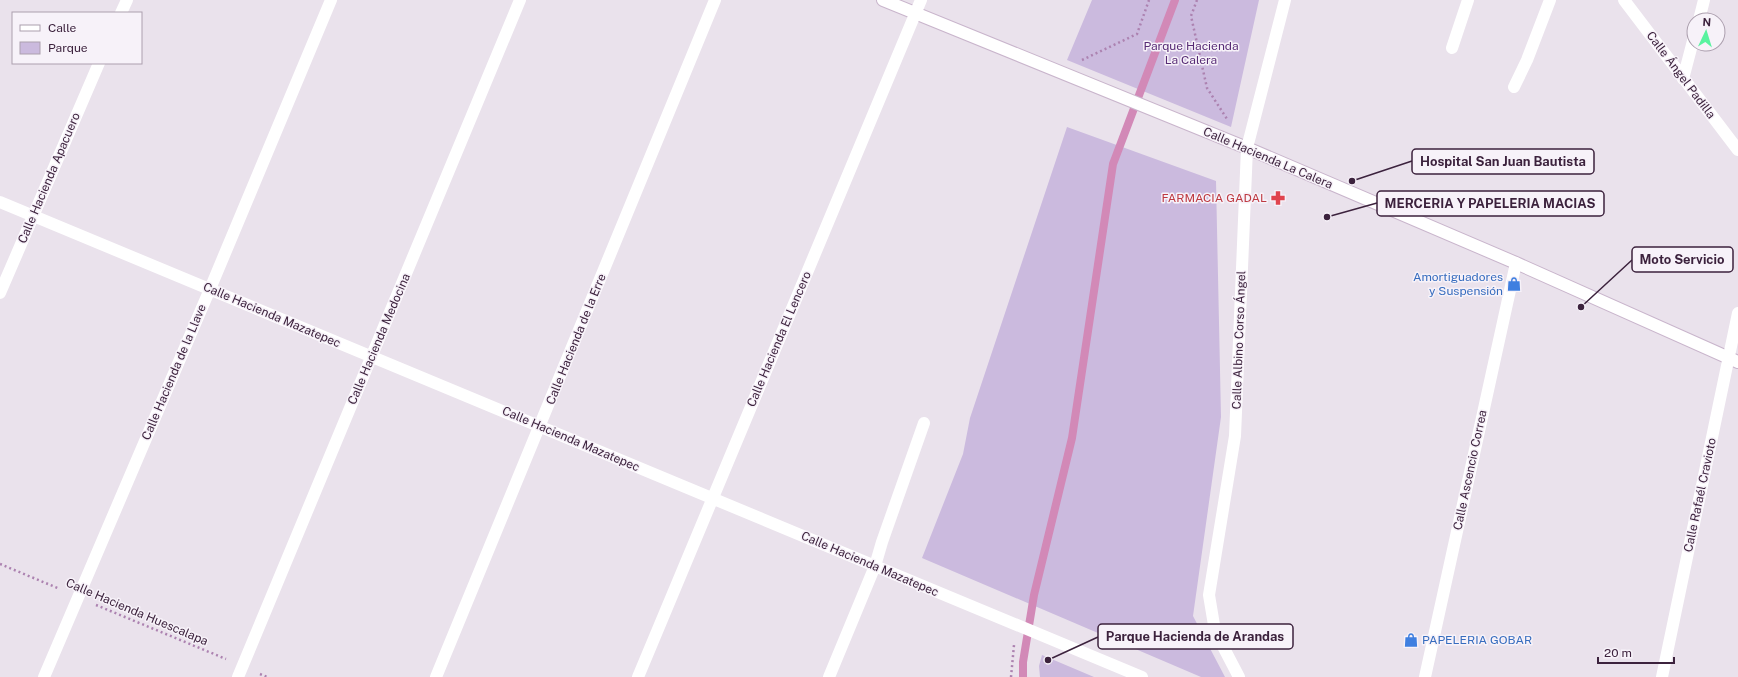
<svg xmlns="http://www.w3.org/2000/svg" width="1738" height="677" viewBox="0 0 1738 677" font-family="'Public Sans',sans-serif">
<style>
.green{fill:#cbbade}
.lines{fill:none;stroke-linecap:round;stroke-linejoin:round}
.stream{stroke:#d289b7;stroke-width:8}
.secondary-casing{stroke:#c9b5cc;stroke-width:14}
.path{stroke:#ac82b0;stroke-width:2.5;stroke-dasharray:2 3;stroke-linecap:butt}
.lane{stroke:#fff;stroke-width:12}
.street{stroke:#fff;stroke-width:12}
.secondary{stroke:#fff;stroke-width:12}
.labels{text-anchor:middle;stroke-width:3;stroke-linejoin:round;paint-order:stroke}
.park-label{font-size:12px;fill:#572b75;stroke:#f7f2f9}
.street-label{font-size:12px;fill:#3c223d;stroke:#f7f2f9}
.health-label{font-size:12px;fill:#be3a42;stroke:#f7f2f9;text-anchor:end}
.shop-label{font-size:12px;fill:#366cbe;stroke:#f7f2f9;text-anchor:end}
.leader{fill:none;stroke:#3c223d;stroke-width:1.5}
.callout-dot{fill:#3c223d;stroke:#f7f2f9;stroke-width:1.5}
.callout{fill:#f7f2f9;stroke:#3c223d;stroke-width:1.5}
.callout-label{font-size:13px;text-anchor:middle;font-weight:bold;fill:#3c223d}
</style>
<rect width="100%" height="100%" fill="#eae2ec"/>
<path class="green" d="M1092,0H1259L1231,127L1067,60Z
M1067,127L1216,181L1221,417L1193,616L1225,677H1201L922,558L963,454L970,418Z
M1042,655L1094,677H1040L1039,666Z"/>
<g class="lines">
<path class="stream" d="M1023,677V662L1034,595L1072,438L1113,164L1175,0"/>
<defs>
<path id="secondary" d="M883,0L1247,148L1516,263L1738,362"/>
</defs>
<use href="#secondary" class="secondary-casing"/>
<path class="path" d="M1197,0L1191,16L1207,88L1227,119
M1082,60L1137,34L1149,0
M0,564L60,589
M96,605L226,659
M260,674L267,677
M1011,677L1014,645"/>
<path class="lane" d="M875,566L882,542L924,423"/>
<path class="street" d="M1624,0L1738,150
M121,13L127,0
M1699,20L1704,0
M1452,48L1468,0
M1683,79L1694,37
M1514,87L1527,60L1550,0
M0,202L1142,677
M0,293L99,63
M44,677L210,289L331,0
M238,677L520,0
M436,677L715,0
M638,677L921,0
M829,677L875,566
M1239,677L1215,631L1209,595L1235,436L1247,148L1285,0
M1425,677L1516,263
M1662,677L1738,313"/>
<use href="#secondary" class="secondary"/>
</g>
<defs>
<symbol id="pharmacy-bare" viewBox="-9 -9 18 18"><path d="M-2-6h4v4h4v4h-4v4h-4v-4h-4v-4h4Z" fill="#e0444e" stroke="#f7f2f9" stroke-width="2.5" paint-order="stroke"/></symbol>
<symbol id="shop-bare" viewBox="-9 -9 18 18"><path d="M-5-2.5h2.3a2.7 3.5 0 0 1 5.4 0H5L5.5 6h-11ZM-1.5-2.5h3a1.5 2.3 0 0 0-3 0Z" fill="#3f7fe0" stroke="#f7f2f9" stroke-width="2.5" paint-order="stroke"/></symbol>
</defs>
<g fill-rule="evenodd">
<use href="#pharmacy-bare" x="1268" y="188" width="20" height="20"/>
<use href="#shop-bare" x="1504" y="274" width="20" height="20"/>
<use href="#shop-bare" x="1401" y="630" width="20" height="20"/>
</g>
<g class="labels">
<g class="park-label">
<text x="1191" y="50">Parque Hacienda<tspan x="1191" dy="14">La Calera</tspan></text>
</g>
<g class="street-label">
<text transform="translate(1681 75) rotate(53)" y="4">Calle Ángel Padilla</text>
<text transform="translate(1268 158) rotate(23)" y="4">Calle Hacienda La Calera</text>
<text transform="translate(49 178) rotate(-67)" y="4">Calle Hacienda Apacuero</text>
<text transform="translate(272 315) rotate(23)" y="4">Calle Hacienda Mazatepec</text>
<text transform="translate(379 339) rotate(-67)" y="4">Calle Hacienda Medocina</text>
<text transform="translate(576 339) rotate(-68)" y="4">Calle Hacienda de la Erre</text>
<text transform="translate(779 339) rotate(-67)" y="4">Calle Hacienda El Lencero</text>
<text transform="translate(1239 340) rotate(-88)" y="4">Calle Albino Corso Ángel</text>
<text transform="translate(174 372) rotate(-67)" y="4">Calle Hacienda de la Llave</text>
<text transform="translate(571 439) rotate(23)" y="4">Calle Hacienda Mazatepec</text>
<text transform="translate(1470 470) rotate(-78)" y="4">Calle Ascencio Correa</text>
<text transform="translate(1700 495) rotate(-78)" y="4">Calle Rafaél Cravioto</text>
<text transform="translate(870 564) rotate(23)" y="4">Calle Hacienda Mazatepec</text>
<text transform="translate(137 612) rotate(23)" y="4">Calle Hacienda Huescalapa</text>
</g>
<g class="health-label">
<text x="1267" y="202">FARMACIA GADAL</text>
</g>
<g class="shop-label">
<text x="1503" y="281">Amortiguadores<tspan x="1503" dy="14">y Suspensión</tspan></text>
<text x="1422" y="644" text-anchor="start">PAPELERIA GOBAR</text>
</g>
</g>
<path class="leader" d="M1352 181L1412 161M1327 217L1377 203M1581 307L1632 260M1048 660L1098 637"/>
<g class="callout-dot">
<circle cx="1352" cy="181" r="4"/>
<circle cx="1327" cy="217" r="4"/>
<circle cx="1581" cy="307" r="4"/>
<circle cx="1048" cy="660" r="4"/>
</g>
<g class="callout">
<rect x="1412" y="149" width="182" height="25" rx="4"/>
<rect x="1377" y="191" width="227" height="25" rx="4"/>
<rect x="1632" y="247" width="101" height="25" rx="4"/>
<rect x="1098" y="624" width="195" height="25" rx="4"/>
</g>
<g class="callout-label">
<text x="1503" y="166">Hospital San Juan Bautista</text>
<text x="1490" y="208">MERCERIA Y PAPELERIA MACIAS</text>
<text x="1682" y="264">Moto Servicio</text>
<text x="1195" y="641">Parque Hacienda de Arandas</text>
</g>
<rect x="12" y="12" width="130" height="52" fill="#f7f2f9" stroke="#ac9fae"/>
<rect x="20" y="25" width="20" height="6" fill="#ffffff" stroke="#ac9fae"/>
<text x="48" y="32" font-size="12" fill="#3c223d">Calle</text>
<rect x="20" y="42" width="20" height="12" fill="#cbbade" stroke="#ac9fae"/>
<text x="48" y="52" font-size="12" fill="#3c223d">Parque</text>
<g transform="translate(1706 32) rotate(4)"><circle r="19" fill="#f7f2f9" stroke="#ac9fae"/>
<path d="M0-3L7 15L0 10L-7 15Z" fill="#59f3a0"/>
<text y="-6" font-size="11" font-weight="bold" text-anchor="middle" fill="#3c223d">N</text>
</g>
<path d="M1598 657v6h76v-6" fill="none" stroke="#3c223d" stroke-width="2"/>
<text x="1604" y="657" font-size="12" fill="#3c223d" stroke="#f7f2f9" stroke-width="3" paint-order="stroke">20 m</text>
</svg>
